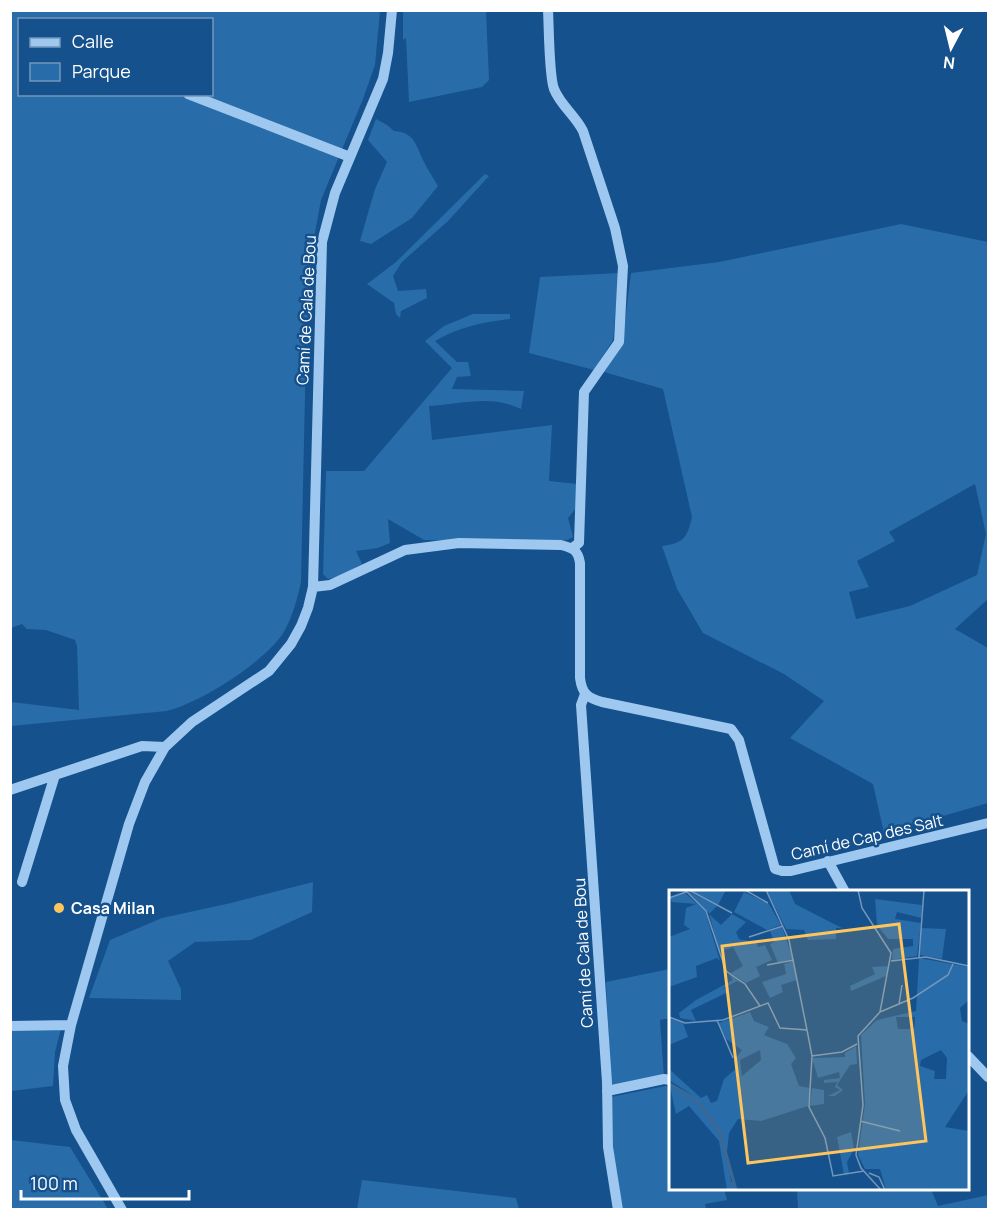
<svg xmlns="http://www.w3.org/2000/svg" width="999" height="1220" viewBox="0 0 999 1220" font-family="Manrope,sans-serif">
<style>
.green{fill:#286caa;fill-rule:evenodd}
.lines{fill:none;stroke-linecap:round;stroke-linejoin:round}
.minor{stroke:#9ec8ef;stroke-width:10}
.poi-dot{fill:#ffc55d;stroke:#15518c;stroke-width:2}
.labels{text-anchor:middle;stroke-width:5;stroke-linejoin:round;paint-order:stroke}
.street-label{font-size:16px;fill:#fff;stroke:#15518c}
.poi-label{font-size:16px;font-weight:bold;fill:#fff;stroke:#15518c;text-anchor:start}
.inset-river{fill:none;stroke:#3c6893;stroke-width:3}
.inset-road{fill:none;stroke:#7397ba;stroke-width:1.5}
.view{fill:#ffc55d;fill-opacity:0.15;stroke:#ffc55d;stroke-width:3}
.inset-edge{fill:none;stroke:#fff;stroke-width:3}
</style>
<rect width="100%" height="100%" fill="#15518c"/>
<path class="green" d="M11,11H380L375,65L363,99L321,200L312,249L306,348L301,582C298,597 291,622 282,635C261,664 202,702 167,711L11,726V702L79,710L77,646L75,640L46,630L27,629L22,624L11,628ZM20,20H212V94H20Z
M403,11H486L489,80L482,87L409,102L406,38L403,40Z
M376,119L387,125L394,131C414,132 416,145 423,160C427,169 433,177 438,186L412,218L371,244L360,241L375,189L387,162L368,140Z
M485,174L489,176L448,221L402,262L393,276L398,291L426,289L427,298L401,311L400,318L396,314L394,303L367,284L396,262Z
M901,224L988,242V599L955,629L988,648V803L884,833L873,784L790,738L824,701L784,674L703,633L677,589L662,546C684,543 687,538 692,517L663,389L604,372L622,345L631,273L719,262ZM975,484L986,534L977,575L910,606L856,619L849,592L869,587L857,561L895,541L889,532Z
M619,273L613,340L594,370L529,353L540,277Z
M473,314H510V319C483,322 459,327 435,341L457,362H468L471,376L457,377L452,389L524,391L521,409C490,394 462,404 429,406L432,440L552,425L549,481L578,484V506L568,518L573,537L567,540L534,542L424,540L388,519L390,543L378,548L356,551L362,564L340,576L328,579L323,574L326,471H364L452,368L425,341L444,326Z
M313,882L312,912L251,940L195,942L168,961L181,989V1000L89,998L110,940L162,918L231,903Z
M670,969V1018L660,1020L664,1077L611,1086L606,982Z
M61,1029L55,1052L53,1086L11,1091L10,1030Z
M665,1086L670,1087V1188L724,1189L727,1200L705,1204L706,1209H622L613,1151L611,1097Z
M11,1140L70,1147L108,1209H11Z
M362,1180L516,1198L519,1209H357Z
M797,1189H931L938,1206L988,1195V1209H798Z"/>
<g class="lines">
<path class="minor" d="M548,10C549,28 549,76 554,89C561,106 575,115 583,131L615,228L623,266L619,342L584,392L579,543L572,548
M188,94L350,157
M313,587L330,585L405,550L459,543L561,545C573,548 578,550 580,563V678C582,694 588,698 602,702L731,729L739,740L775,869L782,871H791L988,823
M585,694L581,705L607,1082L608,1147L618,1210
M10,790L142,746L165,747
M828,861L845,892
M22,882L55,775
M10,1026L71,1025
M968,1056L988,1077
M607,1091L664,1079L670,1080
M122,1210L76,1130L65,1100L63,1066L71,1025L129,824L145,782L165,747L192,722L269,671L291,644L301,626L308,608L313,587L322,242L335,193L383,79L388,53L392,10"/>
</g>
<circle class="poi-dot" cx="59" cy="908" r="6"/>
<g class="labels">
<g class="street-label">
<text transform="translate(306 310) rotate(-87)" y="6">Camí de Cala de Bou</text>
<text transform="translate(867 837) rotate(-13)" y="6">Camí de Cap des Salt</text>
<text transform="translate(583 953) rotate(-93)" y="6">Camí de Cala de Bou</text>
</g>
<g class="poi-label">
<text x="71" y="914">Casa Milan</text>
</g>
</g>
<g transform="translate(669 890)">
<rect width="300" height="300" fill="#15518c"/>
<path d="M17,0L48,16L40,24L52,35L63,24L77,32L67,42L70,49L88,53L89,57L96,55L103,70L87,77L91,86L77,93L62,83L74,76L64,57L50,62L40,23ZM22,0H57L49,15ZM120,0L126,14L173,38H167V49L139,50L135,40L117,39L98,1ZM75,2L100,14L112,35L98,40L65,22ZM16,3L36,21L51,71L48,68L27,76L28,87L0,97V47L21,39L15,35L17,18L27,14L3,12L1,8ZM206,9L253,15L252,28L228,22L226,29L252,33L248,66L223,70L224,59L244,56V49H219L208,35ZM113,37L124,69L109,73L101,54L105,52L101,41ZM252,38L277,39L273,69L251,65ZM250,68L300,77V110L291,118L293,131L300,134V200L276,237L300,241V300H217L211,279H196L189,265L196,214L192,145L208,130L247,121ZM227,127H246L245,139H229ZM272,160L278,168L277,189H265L266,181L251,176L252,170ZM124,71L128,90L112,95L114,102L101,108L93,92L117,84L115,74ZM219,76L217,86L182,101L181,96L206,84L203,77ZM60,84L74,94L68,91L55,98L59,102L22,120L27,131L11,128L10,123L27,110L64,90ZM81,122L85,131L100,137L95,145L118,154L127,168L122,174L130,196L141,198L139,216L92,231L69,229L60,243L58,262L62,291L69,300H58L50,251L20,216L7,224L0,192L25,206L0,190V179L32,208L38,205L42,213L48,211L55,189L69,177L67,168L73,160L57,149L50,133ZM91,160L92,170L73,186L71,170ZM0,128L14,133L19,147L0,155ZM187,156L188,174L181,175L168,195L174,200L166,206H159L171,200L166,197L168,192L155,193V190L171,188L170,182L149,188L143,168L176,167V163ZM143,198L155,200V214L141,216ZM182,242L185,259L178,272L180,284L175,285L168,247Z" fill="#286caa" fill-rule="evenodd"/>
<path class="inset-river" d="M0,194L29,212L51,242L67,300"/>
<path class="inset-road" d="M16,0L37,21L57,81L76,94L91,116M20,0L63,23M76,0L99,13M97,0L120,50L138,140M189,0L193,18L222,63L211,122M0,8L17,2M80,47L114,36M250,67L255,0M222,71L257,67L300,76M98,75L125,70M230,114L233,95M0,127L16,133L54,130L99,113L111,138L138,140L143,166L173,162L188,154M48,130L64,168M143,166L140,217L156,248L164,286L195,281M191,231L231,241M200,283L210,287L216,300M212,300L192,278L187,265L194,215L189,146L211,122L244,108L279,85L284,74"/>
<path class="view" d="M230,34L257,251L79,273L53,56Z"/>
<rect width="300" height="300" class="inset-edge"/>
</g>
<rect width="999" height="1220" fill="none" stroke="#ffffff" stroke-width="24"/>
<rect x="18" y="18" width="195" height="78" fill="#15518c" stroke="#7397ba" stroke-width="1.5"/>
<rect x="30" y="38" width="30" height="9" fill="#9ec8ef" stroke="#7397ba" stroke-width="1.5"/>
<text x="72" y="48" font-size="18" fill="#ffffff">Calle</text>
<rect x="30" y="63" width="30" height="18" fill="#286caa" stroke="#7397ba" stroke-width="1.5"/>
<text x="72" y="78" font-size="18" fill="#ffffff">Parque</text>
<g transform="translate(951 48) rotate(187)" stroke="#15518c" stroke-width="4.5" paint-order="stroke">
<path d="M0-4.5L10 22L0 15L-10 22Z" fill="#ffffff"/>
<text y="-9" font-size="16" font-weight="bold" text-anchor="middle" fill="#ffffff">N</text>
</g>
<path d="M21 1190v9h168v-9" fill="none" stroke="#ffffff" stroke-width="3"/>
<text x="30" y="1190" font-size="18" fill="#ffffff" stroke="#15518c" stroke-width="4.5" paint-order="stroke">100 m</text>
</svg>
